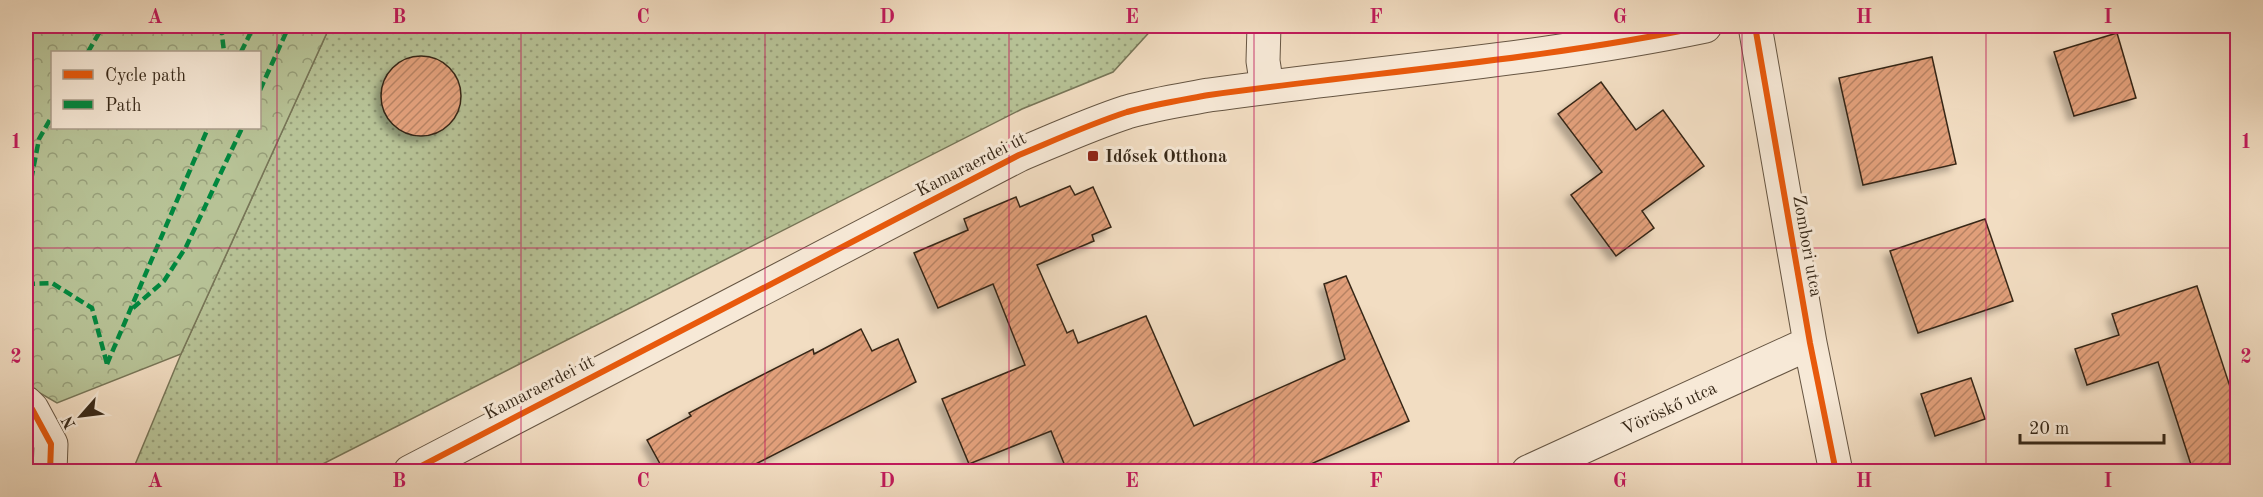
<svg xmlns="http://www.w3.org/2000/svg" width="2263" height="497" viewBox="0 0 2263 497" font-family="'Old Standard TT',serif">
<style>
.grass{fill:url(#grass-dots);stroke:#777557;stroke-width:1.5}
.forest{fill:url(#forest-crowns);stroke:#777557;stroke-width:1.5;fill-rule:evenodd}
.building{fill:url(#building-hatch);stroke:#372818;stroke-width:1.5;filter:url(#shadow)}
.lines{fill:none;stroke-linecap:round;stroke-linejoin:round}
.minor-casing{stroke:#665542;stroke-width:35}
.minor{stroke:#f7e9d7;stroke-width:33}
.quiet{stroke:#00873e;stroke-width:4.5;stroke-dasharray:9 4.5;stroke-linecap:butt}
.cycleway-casing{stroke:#f7e9d7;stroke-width:10}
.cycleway{stroke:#e8590c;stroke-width:6}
.grid{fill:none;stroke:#c2185b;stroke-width:1.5;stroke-opacity:0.55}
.poi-dot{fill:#8f2418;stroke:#f7e9d7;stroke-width:2}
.labels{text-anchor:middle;stroke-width:6;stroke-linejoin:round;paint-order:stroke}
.poi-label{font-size:18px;font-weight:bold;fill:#372818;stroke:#f7e9d7;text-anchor:start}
.street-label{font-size:18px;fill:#372818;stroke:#f7e9d7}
.neatline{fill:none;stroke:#c2185b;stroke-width:2}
.grid-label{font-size:20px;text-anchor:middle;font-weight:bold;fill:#c2185b}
</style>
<defs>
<pattern id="grass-dots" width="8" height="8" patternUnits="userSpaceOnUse" patternTransform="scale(1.5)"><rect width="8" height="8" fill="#b7c296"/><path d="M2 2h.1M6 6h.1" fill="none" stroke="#969e79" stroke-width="1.8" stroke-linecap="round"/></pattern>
<pattern id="forest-crowns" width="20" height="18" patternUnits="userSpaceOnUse" patternTransform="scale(1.5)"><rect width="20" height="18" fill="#b7c296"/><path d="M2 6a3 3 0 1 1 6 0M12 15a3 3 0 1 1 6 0" fill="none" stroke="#969e79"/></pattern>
<pattern id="building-hatch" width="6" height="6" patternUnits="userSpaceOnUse" patternTransform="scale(1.5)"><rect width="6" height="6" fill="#e19f7a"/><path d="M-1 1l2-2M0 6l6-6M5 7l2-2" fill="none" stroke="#b78263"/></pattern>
<filter id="shadow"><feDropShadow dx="-5.5" dy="5.5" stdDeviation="3" flood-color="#0004"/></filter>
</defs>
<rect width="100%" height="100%" fill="#f2ddc2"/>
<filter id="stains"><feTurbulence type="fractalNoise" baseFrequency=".00333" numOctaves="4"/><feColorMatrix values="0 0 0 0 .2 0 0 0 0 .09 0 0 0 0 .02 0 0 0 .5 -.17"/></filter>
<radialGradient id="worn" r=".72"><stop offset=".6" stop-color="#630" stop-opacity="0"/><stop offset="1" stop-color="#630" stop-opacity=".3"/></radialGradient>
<path class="grass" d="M330,26H1155L1113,72L1022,109L309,471L132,472L181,354Z"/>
<path class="forest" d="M26,26H330L181,354L57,403L26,385ZM52,52H260V128H52Z"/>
<path class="building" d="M2117,33L2136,98L2074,116L2054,52Z
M381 96a40 40 0 1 1 80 0a40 40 0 1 1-80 0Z
M1932,57L1956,164L1863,185L1839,78Z
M1601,82L1636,130L1663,110L1704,166L1642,211L1654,228L1616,256L1571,195L1602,172L1558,114Z
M1070,186L1075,195L1093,187L1111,227L1092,235L1094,241L1037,265L1067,333L1073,330L1078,343L1146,316L1194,426L1345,359L1324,284L1346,276L1409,421L1295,471H1067L1051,431L969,464L942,399L1025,365L993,284L938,308L914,253L968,230L964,219L1016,197L1020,207Z
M1985,219L2013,301L1918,333L1890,251Z
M2197,286L2238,411V471H2193L2158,362L2087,385L2075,349L2119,335L2112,314Z
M861,329L872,351L898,339L916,382L742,471H664L647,440L691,416L689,413L729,392L813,349L814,354Z
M1971,378L1985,419L1935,436L1921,394Z"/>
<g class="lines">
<defs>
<path id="minor" d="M1264,26L1263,61L1267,87
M1755,26L1810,343L1836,472
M26,403L32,409L51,444L50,472
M410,472L1019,155C1055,140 1090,124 1127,112C1154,104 1182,100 1209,95C1374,72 1542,60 1705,26
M1528,472L1810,343"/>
</defs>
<use href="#minor" class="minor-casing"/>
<use href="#minor" class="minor"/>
<path class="quiet" d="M221,26L224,52
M88,52L103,26
M241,52L254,26
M260,90L289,26
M26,206L39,139L52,116
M26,284L52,283L92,308L107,364
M133,308L164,281L186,247L242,128
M107,364L208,128"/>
<defs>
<path id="cycleway" d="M1755,26L1810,343L1836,472
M26,403L32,409L51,444L50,472
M410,472L1019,155C1055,140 1090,124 1127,112C1154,104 1182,100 1209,95C1374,72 1542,60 1705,26"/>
</defs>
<use href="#cycleway" class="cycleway-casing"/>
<use href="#cycleway" class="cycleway"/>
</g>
<path class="grid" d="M277,26V472M521,26V472M765,26V472M1009,26V472M1254,26V472M1498,26V472M1742,26V472M1986,26V472M26,248H2238"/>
<rect class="poi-dot" x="1087" y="150" width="12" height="12" rx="3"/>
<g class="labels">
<g class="poi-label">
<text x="1105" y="162">Idősek Otthona</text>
</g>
<g class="street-label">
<text transform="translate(971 164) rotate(-27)" y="6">Kamaraerdei út</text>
<text transform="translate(1808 246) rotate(80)" y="6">Zombori utca</text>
<text transform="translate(539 387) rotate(-27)" y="6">Kamaraerdei út</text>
<text transform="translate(1669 408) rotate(-25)" y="6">Vöröskő utca</text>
</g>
</g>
<rect width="2263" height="497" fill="none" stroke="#f2ddc2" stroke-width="66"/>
<rect x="51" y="51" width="210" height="78" fill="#f7e9d7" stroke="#aa9c8b" stroke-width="1.5"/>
<rect x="63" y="70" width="30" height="9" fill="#e8590c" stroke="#aa9c8b" stroke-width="1.5"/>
<text x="105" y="81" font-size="18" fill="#372818">Cycle path</text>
<rect x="63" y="100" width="30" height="9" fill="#00873e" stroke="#aa9c8b" stroke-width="1.5"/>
<text x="105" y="111" font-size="18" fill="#372818">Path</text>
<g transform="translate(81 416) rotate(242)" stroke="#f7e9d7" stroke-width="4.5" paint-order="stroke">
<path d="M0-4.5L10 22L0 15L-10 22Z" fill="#372818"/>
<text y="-9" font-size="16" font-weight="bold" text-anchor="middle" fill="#372818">N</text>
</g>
<path d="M2020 434v9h144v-9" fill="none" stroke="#372818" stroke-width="3"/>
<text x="2029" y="434" font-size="18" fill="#372818" stroke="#f7e9d7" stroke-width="4.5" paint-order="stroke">20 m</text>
<rect x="33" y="33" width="2197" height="431" class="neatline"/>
<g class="grid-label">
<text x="155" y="23">A</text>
<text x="399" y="23">B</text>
<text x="643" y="23">C</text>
<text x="887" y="23">D</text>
<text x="1132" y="23">E</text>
<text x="1376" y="23">F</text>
<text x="1620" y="23">G</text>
<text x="1864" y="23">H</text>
<text x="2108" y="23">I</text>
<text x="16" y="148">1</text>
<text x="2246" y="148">1</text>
<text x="16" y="363">2</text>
<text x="2246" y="363">2</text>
<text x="155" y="487">A</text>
<text x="399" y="487">B</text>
<text x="643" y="487">C</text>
<text x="887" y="487">D</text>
<text x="1132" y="487">E</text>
<text x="1376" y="487">F</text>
<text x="1620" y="487">G</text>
<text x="1864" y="487">H</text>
<text x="2108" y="487">I</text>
</g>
<rect width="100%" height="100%" filter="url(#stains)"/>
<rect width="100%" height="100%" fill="url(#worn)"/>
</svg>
